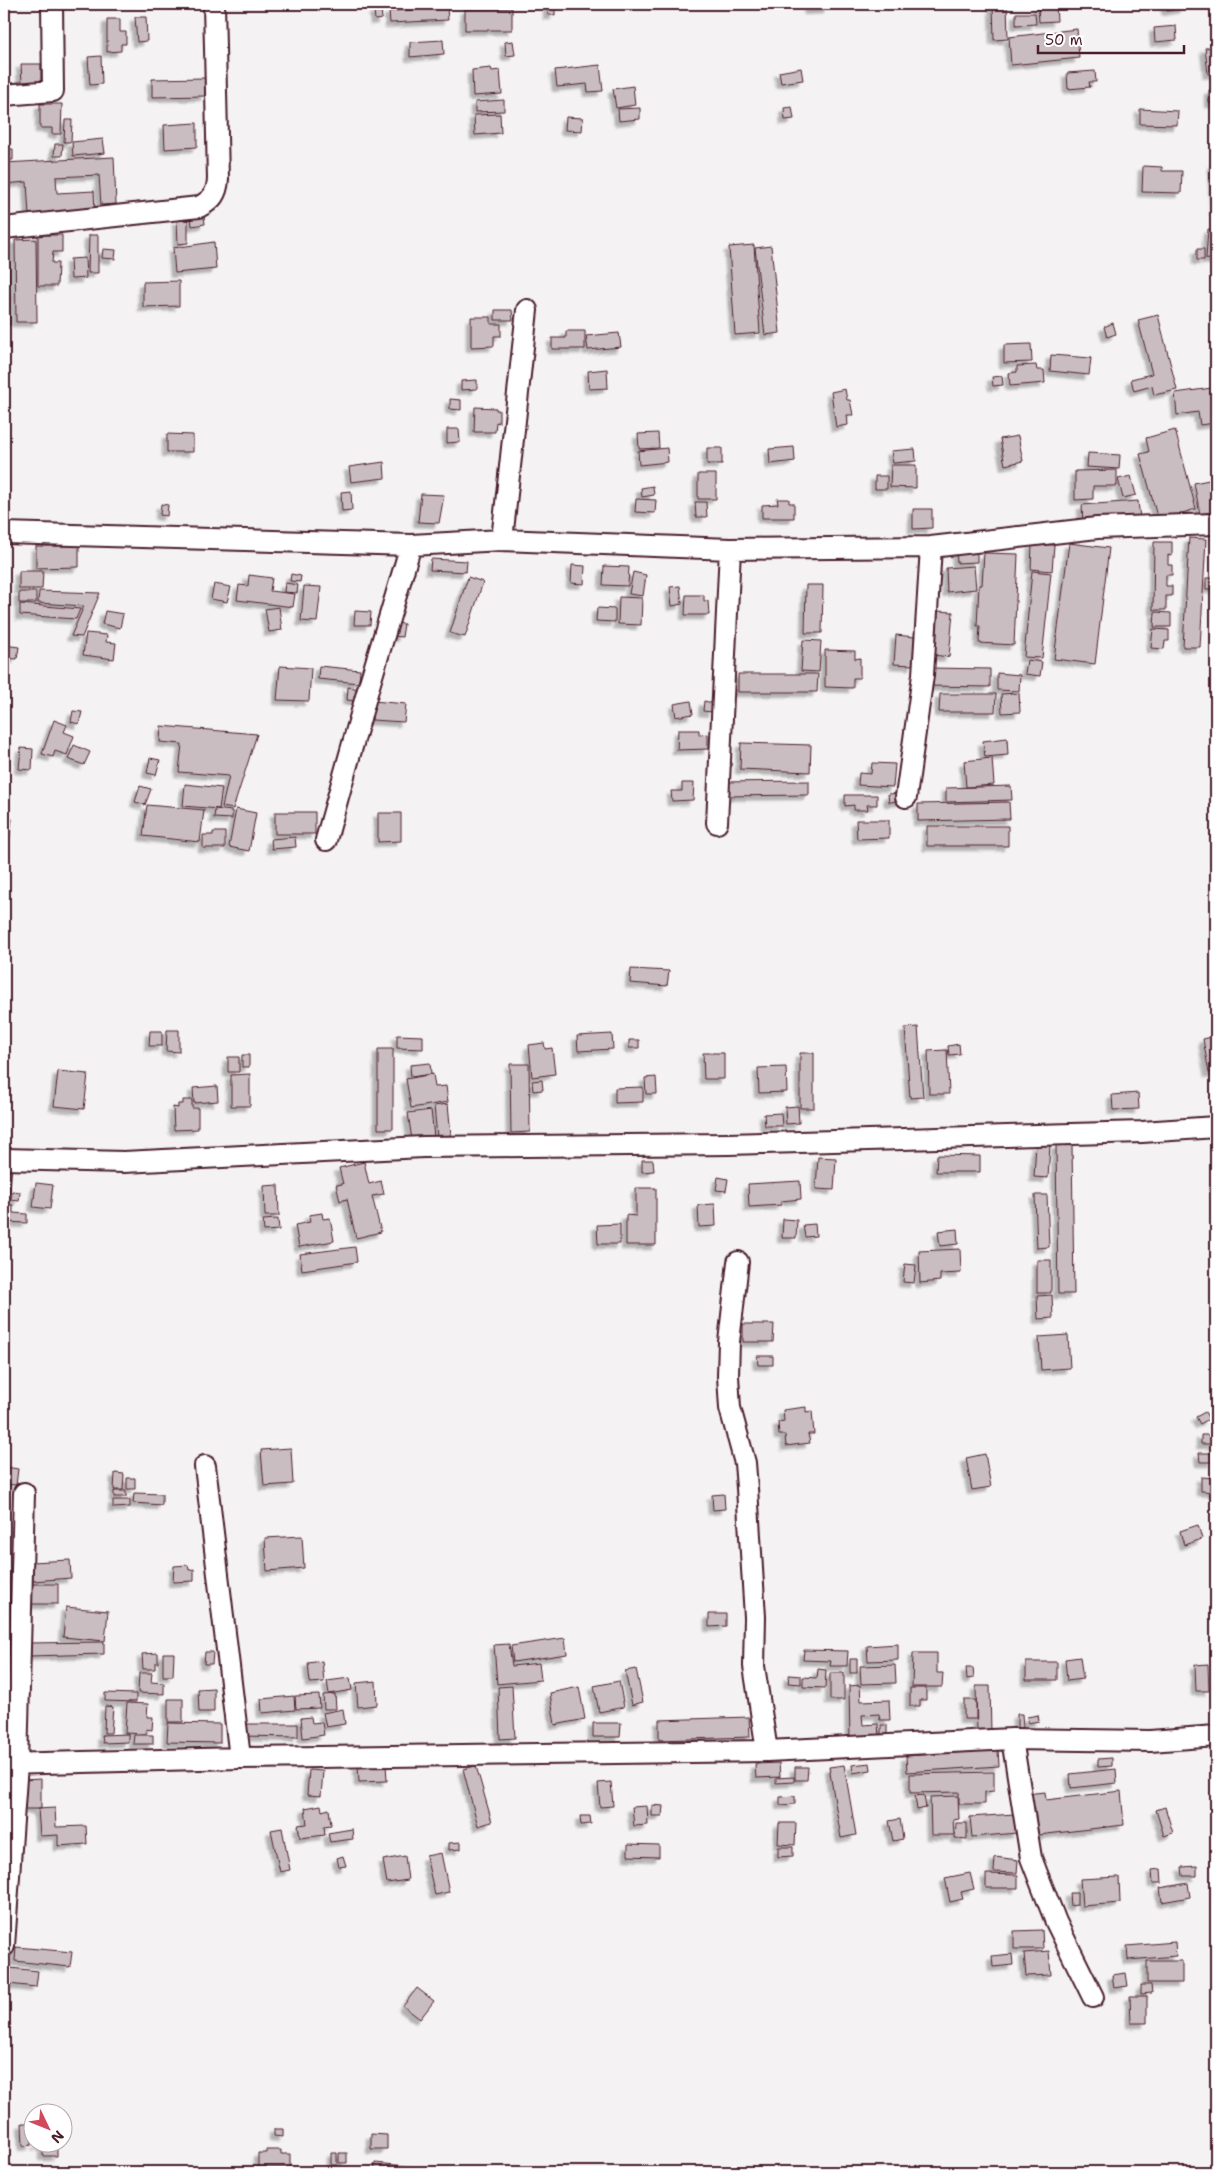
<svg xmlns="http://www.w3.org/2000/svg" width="1220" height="2176" viewBox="0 0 1220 2176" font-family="'Shantell Sans',sans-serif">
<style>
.building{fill:#cabdc1;stroke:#4a1f2b;filter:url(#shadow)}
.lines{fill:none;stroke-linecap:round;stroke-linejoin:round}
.street-casing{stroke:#4a1f2b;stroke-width:24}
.street{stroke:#fff;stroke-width:20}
</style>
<defs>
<filter id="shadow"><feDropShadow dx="-4.5" dy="4.5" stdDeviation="1" flood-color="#0004"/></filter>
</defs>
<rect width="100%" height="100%" fill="#f4f2f2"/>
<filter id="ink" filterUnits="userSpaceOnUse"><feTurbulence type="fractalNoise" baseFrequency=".02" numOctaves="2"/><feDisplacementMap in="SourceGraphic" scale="10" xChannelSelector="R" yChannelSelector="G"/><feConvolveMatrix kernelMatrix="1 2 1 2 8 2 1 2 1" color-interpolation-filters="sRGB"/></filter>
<g filter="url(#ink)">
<path class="building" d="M808,4H828V9L809,10Z
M993,4H1007L1008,39L994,40Z
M1165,4H1183L1184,8L1167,11Z
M1056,5L1057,21L1039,22L1038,6Z
M548,6H555V15H548Z
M447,8L448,20L390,23L389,11Z
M512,8V30H465V9Z
M381,9L382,19L375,20L374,10Z
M1016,13H1035L1036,24L1016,25Z
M135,17H146L147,41L137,42Z
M107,19H120V32H126V44H121V51L107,52Z
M1176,26L1177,40L1155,42L1154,28Z
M1077,29L1079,58L1011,65L1009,37Z
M443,40L444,54L410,57V42Z
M513,41L515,55L506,56L505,42Z
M1216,47V73L1208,74L1205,48Z
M101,56L102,84L90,85L88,57Z
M21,64H41V82L22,83Z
M600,65L603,91L588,92L587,84L557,87L555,70Z
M491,68L492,71L500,70L502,94L473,96L472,70Z
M801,68L803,80L781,83L779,72Z
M1095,71L1096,82H1089L1090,87L1068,89L1067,73Z
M205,78V96L152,97V79Z
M633,86L635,105L616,108L613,89Z
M1216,89V103H1209V90Z
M504,100V111L475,112V102Z
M40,104H62L61,134H52V128H40Z
M792,107L794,119L785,120L784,108Z
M640,108V119L619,121L618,109Z
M1140,109L1178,111L1177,125L1140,124Z
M500,114L501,133L475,135L474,115Z
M566,117L583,118L582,131L565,130Z
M65,120H72L71,142H64Z
M197,123V147L165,149L164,125Z
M103,139L105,153L73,156L72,142Z
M55,144H63L62,156H54Z
M13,149V160H4V150Z
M114,157L116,204L101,205L99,175L56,177L57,193L94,191L95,211L29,215L27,182L4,184V163Z
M1216,163V211H1215L1212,164Z
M1143,166L1162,167V171H1182L1181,193L1142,192Z
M4,184L7,221H4Z
M204,216L205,224L192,226L191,217Z
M177,220H188V243L178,244Z
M1208,229L1216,230V260L1206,259Z
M38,235H62V252H53L52,263H58L57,286H38Z
M89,235H98V273H88Z
M36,239L37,322H16L15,240Z
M214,242L216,269L175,273L173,248Z
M754,245L760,333L735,335L729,247Z
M771,246L780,333L765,335L755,248Z
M9,249L10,325H4V250Z
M103,249L116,250L115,259L102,258Z
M1197,249H1204V260H1197Z
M85,258L86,278L71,279L70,259Z
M179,281V306L143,307V282Z
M495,310H512L513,320H495Z
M1158,315L1177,390L1154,395L1152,386L1134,391L1131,379L1152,374L1138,320Z
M471,317H491V324H501V336H494V346L471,347Z
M1113,323L1116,334L1107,337L1104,327Z
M566,331H585V349H552V338H566Z
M619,333L621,347L588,350L586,336Z
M1031,344L1032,362L1004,363V345Z
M1051,355L1091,358L1089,375L1050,371Z
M1036,365L1037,370H1044L1045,383L1010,386L1009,373L1017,372V366Z
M607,369L608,388L589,389L588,371Z
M1002,376L1003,385L993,386L992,377Z
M477,380V389L461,390V381Z
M1212,388L1215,423L1200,425L1198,412L1177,415L1175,393Z
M845,389L847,400H850L853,415H847L848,425L836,427L831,392Z
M450,399L461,400V410L450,409Z
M475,407L496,408V410H499V423L496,422L495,432H474Z
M447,429H459L460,442L447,443Z
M1175,430L1196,509L1158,520L1140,454L1149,452L1146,438Z
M658,433L659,448L639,449L638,434Z
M167,434L193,435V452H167Z
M1018,436L1023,461L1005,465L1000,439Z
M794,447L795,461L770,464L769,449Z
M667,448L668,462L639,465L638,451Z
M707,448H722V464H707Z
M915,449L916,461L893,463L891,451Z
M1088,453L1120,455L1119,469L1087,467Z
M384,462L385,478L351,482L349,467Z
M891,465H916V488L890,487Z
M1117,470V486H1093V499L1075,500V471Z
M698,474H716V499H698Z
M875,476H887V489H875Z
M1131,476L1136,495L1123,498L1118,479Z
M1214,479L1216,511L1200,514L1194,483Z
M653,486L654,495L642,497L641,488Z
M351,491L352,510L342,511L341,492Z
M421,494L444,495L439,523L418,522Z
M636,499L656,500L655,513L635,512Z
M777,499H789V503H794V518H762V505L778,504Z
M1138,501L1140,519L1083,523L1082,505Z
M695,502H706L707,517H696Z
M161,504L168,505L167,516L160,515Z
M913,509H932V528L913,529Z
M1189,538L1206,539L1200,647H1183Z
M1154,542H1172V556L1168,555V565H1172V575H1166V586H1172V596H1166V610H1153Z
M1069,543L1109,548L1095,664L1054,659Z
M1032,544L1054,545L1052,571L1031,569Z
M36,546H79V567L36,568Z
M956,548H977V562L957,563Z
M984,553L1018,554L1014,645L979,643L980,626H977L979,585H982Z
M431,559L467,561L466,572L430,570Z
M572,565L585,566L584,584L571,583Z
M604,566L629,567L628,586L603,585Z
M974,566L976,589L947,592L946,568Z
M19,571H43L42,589H19Z
M1032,571L1051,573L1042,658L1024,657Z
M633,572L646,575L643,596L629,594Z
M291,574L301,576L300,582L290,581Z
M249,575L272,578L270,591L295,594L293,607L237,600L239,585L248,586Z
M468,577L483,582L465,637L450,633Z
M1206,578H1216V589H1206Z
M285,583L298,585L297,593L284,592Z
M214,584L231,587L227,602L211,599Z
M806,585H823L822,633H805Z
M304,586L321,587L317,622L301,621Z
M680,586L682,604L672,606L670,587Z
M39,591L100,593L82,637L71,636L84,606L38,603Z
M19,592H36V603H19Z
M686,595H704V601H708L709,615H685Z
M619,597L642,598L641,625L618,624Z
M20,604L80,609L76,619L20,615Z
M279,607L282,630L269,632L265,609Z
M597,608L615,609V622L596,621Z
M105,611L123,614L120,628L102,624Z
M355,611L371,612L370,625H354Z
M937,611L953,612L949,657L933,655Z
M1155,612L1171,613V627H1154Z
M396,623L404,624L402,637L394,636Z
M1153,629L1169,630V641H1165L1164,649L1151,648Z
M86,633L107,635L106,642L116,643L114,659L83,655Z
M896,635L915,637L913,665L894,664Z
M803,640L821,641L819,672L801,671Z
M4,645L19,647L17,659L4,658Z
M825,650L855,651V659L860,658V678H853V688L825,687Z
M1027,660L1042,662L1040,676L1025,674Z
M280,666L311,668L309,701L277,700Z
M319,666L360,670L359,683L318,679Z
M930,668L990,669V687L929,686Z
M997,673L1020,675L1019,691L997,690Z
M738,674H818L817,692H738Z
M348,687L359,689L358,701L347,700Z
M4,688H8L7,710H4Z
M1019,693L1020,712L1002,713L1001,694Z
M940,694H996L995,712H939Z
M373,701L406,704L404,722L372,720Z
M691,701L693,714L676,717L674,704Z
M704,701L713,703L712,712L703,711Z
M73,711L82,712L79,724L71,722Z
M54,720L67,725L64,732L74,736L67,755L55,751L53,757L42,754Z
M161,726L257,734L233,809L222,807L229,776L179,772L182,744L160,742Z
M678,730H699V735L708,734V749L677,750Z
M1007,738L1008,755L985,757L983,741Z
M741,743L811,745L810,772L740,769Z
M74,745L90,752L84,765L68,759Z
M21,748L33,749L32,770L19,769Z
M150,758L160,760L156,775L147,773Z
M992,758L994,785L966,787L964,761Z
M872,763L895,764L893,787L858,785L859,773L871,774Z
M809,781V795L721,796L722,782Z
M682,783H694L693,800L672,801L671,791H682Z
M185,784L222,788L219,809L183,806Z
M140,786L151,789L145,805L135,802Z
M1011,786L1012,800L946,802V788Z
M902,793V801L889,802L888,794Z
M845,795H877V805H867L868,810H854V805L845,806Z
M1009,802L1010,819L918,821V804Z
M147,805L204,810L200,842L143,836Z
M215,809L232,811V819L214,818Z
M236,809L256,813L249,851L229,847Z
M275,812H315V834H275Z
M378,813H401V841L378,842Z
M4,818L12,819L9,843L4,842Z
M856,820H889V838L857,839Z
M927,826H1008V846H927Z
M213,832H225V848H203V835H213Z
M295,837L296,847L272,849L271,839Z
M631,969L669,971L667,986L630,983Z
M918,1027L923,1097L910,1098L905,1028Z
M167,1030H179V1052L166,1051Z
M150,1031H162V1046H149Z
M612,1034L613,1049L578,1051L577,1036Z
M397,1035L423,1036V1049L397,1048Z
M1216,1036V1072L1209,1073L1203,1039Z
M629,1040H639V1048H629Z
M544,1043L545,1049L552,1048L555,1074L532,1077L529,1045Z
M959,1044L960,1054L949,1055L948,1046Z
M378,1049H393V1129H378Z
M947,1050L949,1094H929L928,1051Z
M703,1053H724V1079H704Z
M800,1053H814V1108H800Z
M242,1055H249V1067H242Z
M228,1057H239V1072H228Z
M430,1063L431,1074L411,1077L410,1065Z
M510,1064H529L530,1132L511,1133Z
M786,1067L787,1092L759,1093L758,1068Z
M58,1071L88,1074L84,1109L54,1106Z
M250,1074V1106H231V1075Z
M433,1074L435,1087L446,1086L448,1102L411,1108L406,1079Z
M656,1077L657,1094H646L645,1078Z
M542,1080L543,1090L533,1091L532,1081Z
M217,1086L218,1101L194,1103L193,1088Z
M643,1087V1102L615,1103V1088Z
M1138,1093L1139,1109L1113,1110L1112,1095Z
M183,1100H192V1108H198V1129L174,1130L173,1107L178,1108V1104H183Z
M448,1104L451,1135L437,1137L434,1106Z
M798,1106L799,1123L786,1124L785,1107Z
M431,1110L434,1137L412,1140L408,1113Z
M781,1113L782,1126H765L764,1114Z
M1036,1144L1050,1145L1048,1178L1034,1177Z
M1056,1145H1072L1074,1294H1058Z
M937,1155L980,1156V1172H936Z
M818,1157L836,1158L834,1190L816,1189Z
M642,1160H653L654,1171L642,1172Z
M364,1162L369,1184L381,1181L384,1194L372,1196L381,1232L356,1238L347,1199L340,1201L336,1185L343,1184L339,1168Z
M4,1167L12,1168L9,1197L4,1196Z
M718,1177L728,1179L726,1191L716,1190Z
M800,1181L801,1199L781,1201V1205L749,1207L748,1184Z
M36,1183L53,1185L50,1209L33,1207Z
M278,1185L279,1216H265L264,1186Z
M636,1188H656V1245H626V1215L636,1216Z
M12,1191L20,1192L19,1201L11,1200Z
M1035,1195H1047L1049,1247L1037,1248Z
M715,1204L716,1226L699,1227L698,1205Z
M4,1205H13V1213L27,1214V1223L4,1222Z
M322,1213L323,1219L330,1218L334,1241L299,1247L295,1225L310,1222L309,1215Z
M278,1219L279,1230L264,1231L263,1220Z
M783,1219L797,1220L796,1238H782Z
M620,1224V1244H598L597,1225Z
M815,1224L816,1236L805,1237L803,1225Z
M957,1229L958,1244L940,1246L938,1231Z
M355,1247L357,1262L302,1270L300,1254Z
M960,1249L961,1273L940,1274V1281L920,1283L919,1251Z
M1037,1260H1051V1293H1037Z
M905,1264L916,1265L914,1283L903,1282Z
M1052,1295L1053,1318L1038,1319L1037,1296Z
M743,1324H774L773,1342H743Z
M1068,1335L1070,1368L1041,1370L1039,1337Z
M757,1356H773V1365H758Z
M806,1407V1412L812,1411L814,1434H808L810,1443L786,1446L785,1435H779L778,1422L784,1421L783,1410Z
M1205,1412L1209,1419L1200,1424L1196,1417Z
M1201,1435H1216V1444H1201Z
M291,1448L293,1484L264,1486L261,1450Z
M1199,1453H1213V1462H1200Z
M985,1454L991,1487L972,1490L966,1458Z
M6,1467L18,1469L16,1485L4,1484Z
M115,1473L124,1474L123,1490H114Z
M1201,1477L1216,1478V1492L1201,1491Z
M127,1478H135V1489H127Z
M114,1491H126V1497H114Z
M134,1493L162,1494V1505L133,1503Z
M724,1494L725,1509L713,1510L712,1495Z
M113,1500H130V1507L113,1508Z
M1198,1525L1202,1539L1184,1545L1180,1531Z
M302,1536L304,1568L267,1571L265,1538Z
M70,1560L71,1578L33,1581L32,1562Z
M188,1565L189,1570L194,1569V1581L173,1582L174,1566Z
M25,1584H58V1604H25Z
M66,1607L108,1611L105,1641L63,1637Z
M709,1614H726V1626L709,1627Z
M565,1638L567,1654L513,1662L511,1646Z
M104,1642V1654L29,1656L28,1643Z
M509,1644L512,1666L539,1663L541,1680L497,1684L494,1645Z
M898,1644V1660L868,1661L867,1646Z
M804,1650L848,1651L847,1666H830L831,1661L803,1660Z
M205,1652H213L212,1664H204Z
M158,1653V1663H155V1669H143L142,1654Z
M163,1653H174L173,1676H163Z
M913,1653H937V1673H943L942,1687H912Z
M1080,1657L1083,1679L1067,1681L1065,1659Z
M850,1659H857V1673H850Z
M322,1661L324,1682L310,1683L308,1663Z
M1026,1662H1057V1680H1026Z
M1208,1664L1209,1691H1196L1195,1665Z
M895,1665L896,1683L861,1684L860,1666Z
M966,1668H973L974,1678L967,1679Z
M636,1669L643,1702L632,1705L625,1671Z
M818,1669L826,1670L825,1688L803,1687V1677L817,1678Z
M139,1673H152L151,1682L164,1683V1694L138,1693Z
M830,1673H844V1700H830Z
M789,1675L801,1676V1684L788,1683Z
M350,1678L352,1690L329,1694L327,1681Z
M376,1681L377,1705L358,1707L356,1683Z
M619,1681L624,1707L599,1712L594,1686Z
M860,1685L861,1701L889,1700L890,1720H880L879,1714L862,1715L863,1725L878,1724L879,1737L850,1739L849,1686Z
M512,1686L515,1738L500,1739L498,1687Z
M976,1686H990L991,1733H977Z
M579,1687L585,1719L555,1725L550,1693Z
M214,1688V1712H199L198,1689Z
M910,1688H926V1700H920V1706H910Z
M105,1693L136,1694V1702L105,1701Z
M335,1694L336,1709H324L323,1695Z
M319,1695L320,1708L296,1709L295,1696Z
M294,1696L295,1710L262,1713L261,1699Z
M168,1699H183V1722H168Z
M964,1700H976V1719H964Z
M127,1703L148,1704L147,1717H153L152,1730L146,1729V1734L125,1733Z
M105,1706L113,1707L111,1733H104Z
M343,1709L345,1724L326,1727L323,1713Z
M1017,1714H1022L1023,1728H1017Z
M1038,1715L1039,1721L1028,1723L1027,1717Z
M311,1717L312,1723L322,1722L324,1735L303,1738L301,1718Z
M749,1717L750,1737L659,1740V1720Z
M168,1723L220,1724V1743L167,1742Z
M593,1723H621L620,1737H593Z
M241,1724H298V1737L241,1736Z
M881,1725H887V1736H881Z
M128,1734V1742L103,1743L102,1735Z
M134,1735H153V1744H133Z
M998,1750L999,1766L907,1772L906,1756Z
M1112,1758V1766L1098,1767V1759Z
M779,1763L780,1777L756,1778L755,1764Z
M870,1763L871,1770L853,1773L852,1765Z
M386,1764L387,1781L359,1782L358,1765Z
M844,1765L856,1835L841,1838L829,1767Z
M476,1766L492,1822L478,1826L463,1769Z
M795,1767H808L807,1780H795Z
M1116,1769L1117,1783L1071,1788L1070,1774Z
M309,1770L323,1771L321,1796L307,1795Z
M994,1772V1791L985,1792V1804H959V1792L910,1793V1774Z
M794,1777V1782L776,1783V1778Z
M41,1779V1809H23V1780Z
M611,1782L613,1806L600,1807L598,1783Z
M1121,1791L1124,1825L1030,1836L1025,1794L1045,1792L1046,1800Z
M924,1795L926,1808L917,1810L915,1796Z
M795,1796V1804L780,1805V1797Z
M958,1796L959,1819L953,1820L954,1835H931L930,1797Z
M321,1805L322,1811L329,1809L331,1825L324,1826L325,1835L300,1838L298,1825L307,1824L305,1808Z
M652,1805L663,1806L662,1816H652Z
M647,1806L648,1825L634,1826L632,1807Z
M1165,1807L1173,1833L1164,1836L1156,1810Z
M55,1808L56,1827L86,1826L87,1844L58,1846V1835L40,1836L38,1809Z
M1015,1814L1017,1833L972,1837L970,1817Z
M580,1816H590L591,1824L581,1825Z
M900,1819L903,1839L893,1841L889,1821Z
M779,1823H796L795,1845L778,1844Z
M956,1823H967V1839L955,1838Z
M282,1828L290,1870L280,1872L271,1830Z
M352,1829L353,1839L330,1842L328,1833Z
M461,1842V1849L449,1850V1843Z
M628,1844L659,1845V1857L628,1856Z
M778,1847H793V1856L778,1857Z
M441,1853L449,1892L435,1895L426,1856Z
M343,1856L346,1866L339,1867L337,1858Z
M405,1856L408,1880L387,1883L383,1860Z
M995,1857L1018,1860L1017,1873L994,1872Z
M1197,1866V1876H1183L1182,1867Z
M1161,1869L1162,1883H1153L1152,1870Z
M970,1873L974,1889L961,1892L963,1899L950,1902L945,1878Z
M986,1874L1018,1875V1888H986Z
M1119,1877L1120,1903L1082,1906L1080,1879Z
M1188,1883L1190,1897L1162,1902L1160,1888Z
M1070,1893H1077V1905L1071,1906Z
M1042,1930L1043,1949H1014V1931Z
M1175,1942L1176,1956L1128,1960L1127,1946Z
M16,1947L72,1952L70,1967L15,1961Z
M1049,1951L1051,1975L1026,1976L1024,1953Z
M1012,1954L1013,1965L993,1967L992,1956Z
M1147,1961H1182V1983H1147Z
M10,1968L38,1971L36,1987L8,1984Z
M1126,1973L1128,1986L1114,1988L1112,1975Z
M1141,1985H1151L1152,1993L1141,1994Z
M417,1988L434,2001L420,2019L403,2006Z
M1130,1996H1147V2023H1131Z
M22,2123H31L32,2145L23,2146Z
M274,2129H283V2137L274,2136Z
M371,2134L387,2135V2149H371Z
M36,2144H57V2156H43V2145H36Z
M267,2150H281V2154H290V2168H258V2153H267Z
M331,2153H337V2165H331Z
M339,2153H347V2163H339Z
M375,2163L416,2167L415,2172H374Z"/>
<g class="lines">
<defs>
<path id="street" d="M4,95L53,91L52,4
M4,228L199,207C212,200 217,194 218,179L214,4
M4,533L411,545L502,540L730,549L931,547L1097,528L1216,524
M502,540L527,310
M906,797L923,675L931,547
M717,823L730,549
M326,840L369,686L411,545
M4,1159L124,1162L423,1147L729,1144L1142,1132L1216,1127
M738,1262L729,1342L728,1376L730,1408L745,1463L747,1488L755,1617L754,1666L767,1751
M205,1466L240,1758
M1012,1739L1031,1858L1056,1922L1093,1997
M4,1764L240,1758L767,1751L1012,1739L1150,1741L1216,1736
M4,1946L17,1764L24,1493"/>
</defs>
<use href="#street" class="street-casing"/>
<use href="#street" class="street"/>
</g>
</g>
<rect width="1220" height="2176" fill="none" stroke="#fff" stroke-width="20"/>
<rect x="10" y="10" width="1200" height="2156" fill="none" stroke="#4a1f2b" stroke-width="2" filter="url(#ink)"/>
<g transform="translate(48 2128) rotate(133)"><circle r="24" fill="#ffffff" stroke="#b7a5aa"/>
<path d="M0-4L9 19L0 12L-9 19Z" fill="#d1495b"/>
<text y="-8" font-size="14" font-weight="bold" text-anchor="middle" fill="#4a1f2b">N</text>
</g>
<path d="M1038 45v8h146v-8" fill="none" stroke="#4a1f2b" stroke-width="2.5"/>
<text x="1045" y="45" font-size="15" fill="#4a1f2b" stroke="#ffffff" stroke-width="4" paint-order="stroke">50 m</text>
</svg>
